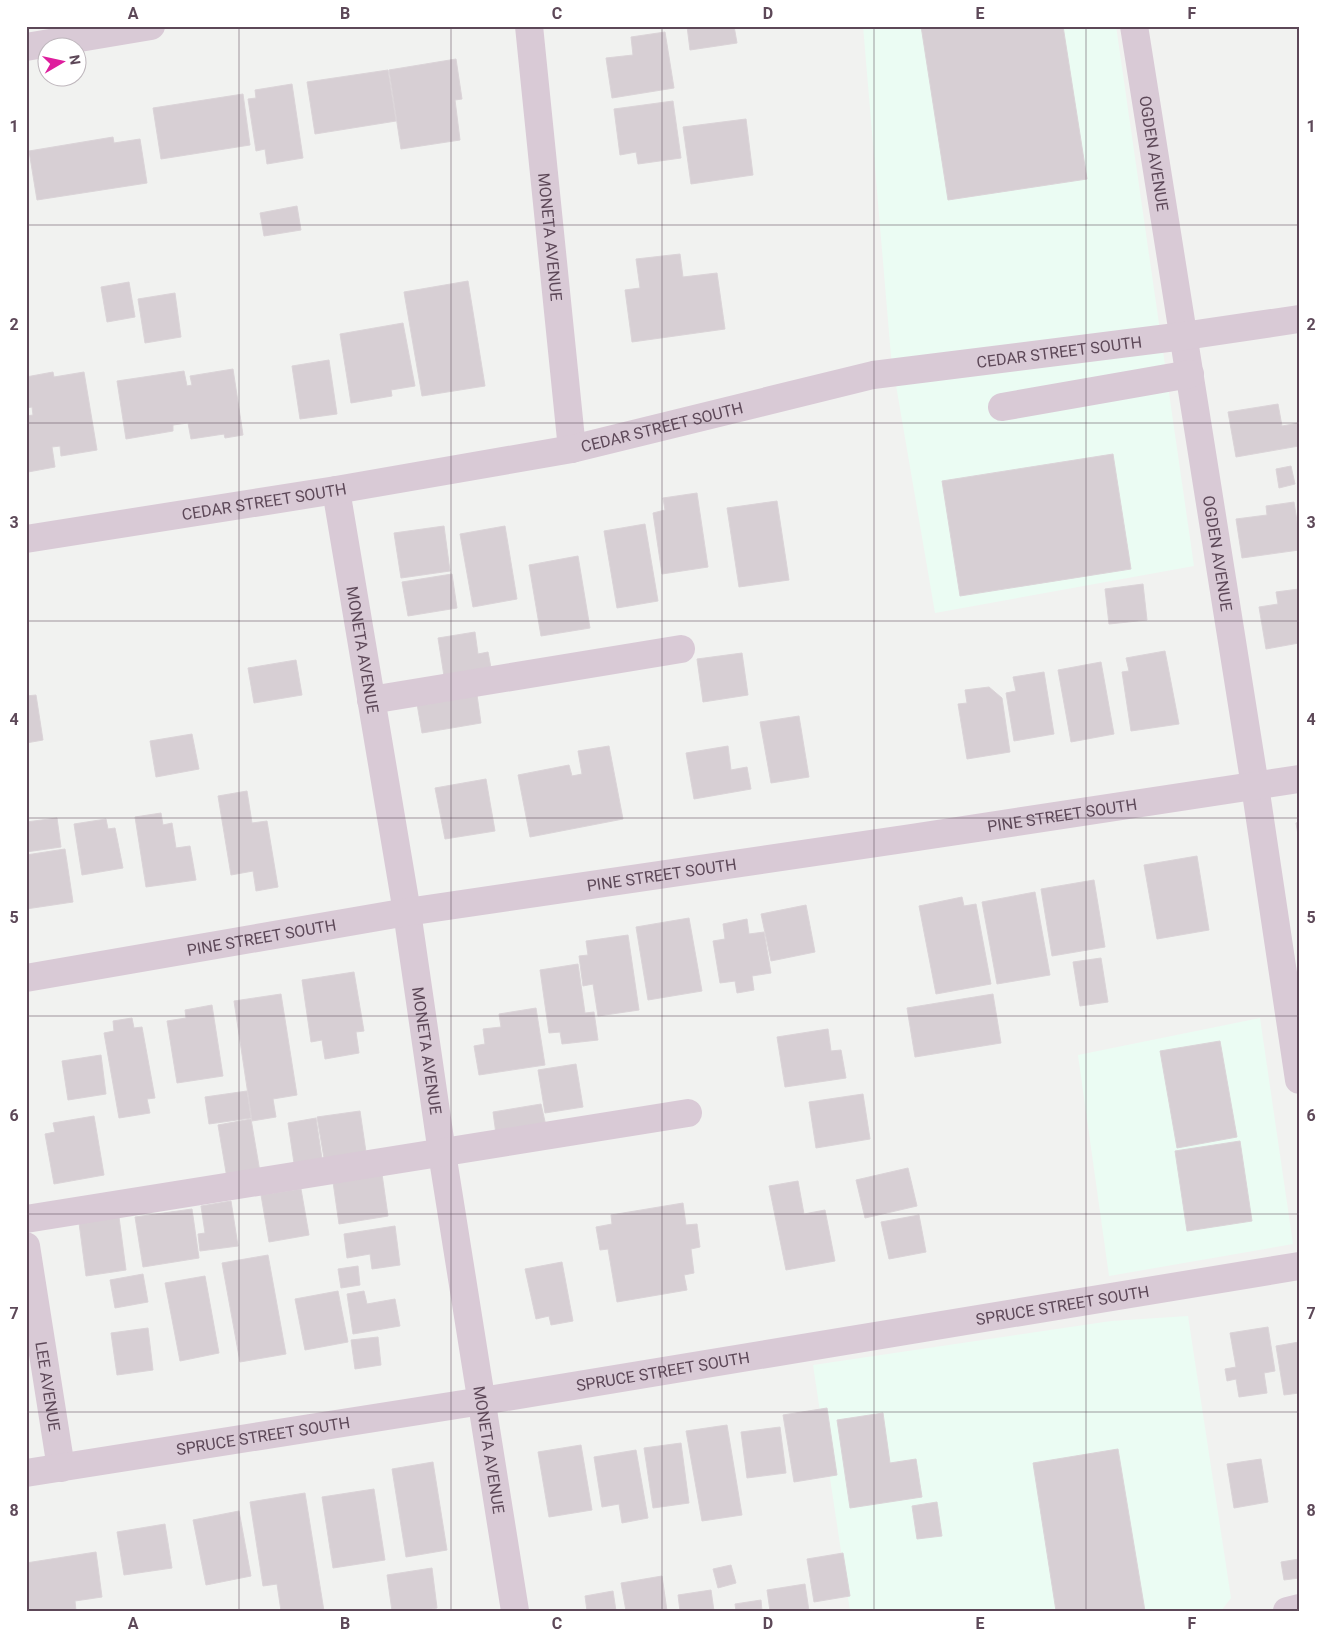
<svg xmlns="http://www.w3.org/2000/svg" width="1325" height="1637" viewBox="0 0 1325 1637" font-family="Roboto,sans-serif">
<style>
.commercial{fill:#ebfcf3}
.building{fill:#d7cfd4;stroke:#dbd4d8}
.lines{fill:none;stroke-linecap:round;stroke-linejoin:round}
.minor{stroke:#d9cad6;stroke-width:28}
.grid{fill:none;stroke:#5d4858;stroke-width:1;stroke-opacity:0.55}
.labels{text-anchor:middle;stroke-width:5;stroke-linejoin:round;paint-order:stroke}
.street-label{font-size:16px;fill:#5d4858;stroke:#fff}
.neatline{fill:none;stroke:#5d4858;stroke-width:2}
.grid-label{font-size:16px;text-anchor:middle;font-weight:bold;fill:#5d4858}
</style>
<rect width="100%" height="100%" fill="#f1f2f0"/>
<path class="commercial" d="M863,26H1116L1194,566L935,613L891,356Z
M1260,1018L1293,1244L1109,1276L1078,1055Z
M1188,1316L1231,1598L1221,1611H850L813,1365L1111,1321Z"/>
<path class="building" d="M687,26H734L737,43L690,50Z
M921,26H1063L1087,179L948,200Z
M665,32L674,88L612,98L606,58L633,55L631,37Z
M456,59L462,99L455,100L460,140L401,149L389,70Z
M388,70L396,121L315,134L307,82Z
M292,84L303,158L267,164L265,149L256,151L248,99L256,98L255,90Z
M243,94L250,145L161,159L153,108Z
M673,101L681,158L638,164L636,152L620,155L614,109Z
M746,119L753,175L691,184L683,127Z
M113,137L114,143L140,139L147,183L37,200L29,151Z
M297,206L301,230L264,236L260,213Z
M680,254L683,277L717,273L725,329L632,342L625,290L640,288L636,259Z
M468,281L485,386L422,396L404,292Z
M129,282L135,317L107,322L101,287Z
M175,293L181,337L145,343L138,299Z
M403,323L415,386L391,390L392,396L351,403L340,334Z
M329,360L337,414L300,419L292,366Z
M233,369L243,435L225,438L224,434L191,439L188,423L173,425V431L126,439L117,381L184,371L187,386L192,385L190,376Z
M53,372L54,377L84,372L97,450L61,456L60,446L52,447L55,467L28,472L26,461V416L33,415L32,407L26,408V377Z
M1278,404L1282,426L1299,423V446L1236,457L1228,412Z
M1113,454L1131,569L960,596L942,481Z
M1291,466L1295,484L1279,488L1276,469Z
M697,493L708,567L662,574L653,513L665,510L663,498Z
M777,501L789,580L739,587L727,508Z
M1294,502L1299,534V550L1242,558L1236,519L1267,515L1266,506Z
M645,524L658,601L617,608L604,531Z
M444,526L450,571L401,578L394,533Z
M505,526L517,599L473,607L460,534Z
M578,556L590,628L541,636L529,565Z
M452,574L457,608L408,616L402,582Z
M1143,584L1147,620L1109,624L1105,589Z
M1299,589V643L1266,649L1259,607L1278,604L1276,592Z
M475,632L478,654L488,652L491,668L444,676L438,638Z
M1165,651L1179,724L1131,731L1122,672L1129,671L1126,658Z
M742,653L748,695L703,702L697,659Z
M296,660L302,695L254,703L248,668Z
M1101,662L1114,734L1071,742L1058,670Z
M1044,672L1054,734L1014,741L1006,693L1016,691L1013,677Z
M989,687L1002,698L1010,752L967,759L958,704L967,703L965,690Z
M476,688L481,723L422,733L416,698Z
M36,695L43,740L26,743V696Z
M799,716L809,777L771,783L760,722Z
M192,734L199,769L156,777L150,741Z
M609,746L623,819L530,837L518,775L569,765L572,776L582,774L578,751Z
M728,746L731,770L747,767L751,789L694,799L686,753Z
M486,779L495,831L445,839L435,788Z
M247,791L252,823L267,821L278,887L256,891L253,871L231,875L218,796Z
M161,813L163,825L172,823L176,848L190,846L196,880L146,887L135,817Z
M57,818L61,847L26,852V822Z
M106,819L108,829L115,828L123,868L82,875L74,824Z
M1299,822V841L1296,823Z
M65,849L73,902L26,909V855Z
M1197,856L1209,930L1157,939L1144,865Z
M1094,880L1105,947L1052,956L1041,889Z
M1035,892L1050,975L997,984L982,902Z
M962,897L964,906L976,904L991,984L936,994L919,906Z
M806,905L815,952L771,961L761,914Z
M689,918L702,991L648,1000L636,927Z
M747,919L749,934L764,932L771,973L752,976L754,990L737,993L735,981L720,983L713,941L725,939L723,924Z
M628,935L639,1010L598,1016L593,984L583,986L579,956L588,955L586,941Z
M1101,958L1108,1002L1080,1006L1073,962Z
M578,964L585,1013L594,1012L598,1040L562,1044L560,1032L549,1033L540,970Z
M354,972L364,1031L356,1032L359,1053L325,1059L322,1040L311,1042L302,980Z
M281,994L297,1095L273,1099L276,1117L252,1121L234,1001Z
M993,994L1001,1043L915,1057L907,1008Z
M212,1005L223,1076L177,1083L167,1021L186,1018L185,1010Z
M536,1008L545,1065L479,1075L474,1046L485,1044L483,1029L501,1027L499,1014Z
M132,1018L134,1028L142,1027L155,1098L147,1099L150,1113L119,1118L104,1033L114,1031L113,1021Z
M828,1029L831,1051L841,1050L846,1078L785,1087L777,1037Z
M1220,1041L1237,1137L1177,1148L1160,1051Z
M101,1055L106,1094L68,1100L62,1061Z
M576,1064L583,1107L545,1113L538,1070Z
M247,1091L251,1118L209,1124L205,1097Z
M863,1094L870,1139L816,1148L809,1102Z
M541,1104L546,1126L496,1134L493,1112Z
M360,1111L366,1152L324,1158L317,1117Z
M94,1116L104,1175L54,1184L45,1134L55,1132L53,1123Z
M316,1118L322,1159L294,1163L288,1123Z
M251,1119L260,1172L227,1178L218,1125Z
M1240,1141L1252,1221L1187,1231L1175,1151Z
M908,1168L917,1206L865,1218L856,1180Z
M382,1174L388,1216L339,1224L333,1182Z
M798,1181L804,1214L825,1210L835,1261L786,1270L769,1186Z
M301,1189L309,1235L269,1242L261,1195Z
M231,1201L238,1246L200,1251L198,1234L205,1233L201,1206Z
M683,1203L686,1225L697,1224L700,1247L691,1249L694,1273L684,1275L687,1290L617,1302L608,1249L600,1250L596,1227L612,1224L611,1215Z
M192,1209L199,1258L143,1267L135,1217Z
M919,1215L926,1252L889,1259L881,1222Z
M119,1217L126,1270L86,1276L79,1223Z
M395,1226L400,1265L372,1269L370,1254L347,1258L344,1234Z
M268,1255L286,1354L240,1362L222,1263Z
M562,1262L573,1321L551,1325L549,1316L536,1319L525,1269Z
M358,1266L360,1285L341,1288L338,1269Z
M143,1274L148,1302L115,1308L110,1280Z
M205,1276L219,1353L180,1361L165,1283Z
M338,1291L348,1342L305,1350L295,1299Z
M364,1291L367,1304L395,1299L400,1326L353,1334L347,1294Z
M1268,1327L1275,1371L1264,1373L1267,1393L1239,1397L1236,1379L1227,1381L1225,1369L1236,1367L1230,1333Z
M148,1328L153,1370L117,1375L111,1333Z
M378,1337L381,1365L355,1369L351,1340Z
M1299,1342V1393L1284,1395L1276,1346Z
M827,1408L837,1475L794,1482L783,1415Z
M883,1413L890,1463L916,1459L922,1497L850,1508L837,1420Z
M727,1425L742,1515L702,1521L686,1431Z
M780,1427L786,1473L747,1478L741,1432Z
M681,1443L689,1503L653,1508L644,1448Z
M581,1445L592,1510L549,1517L538,1452Z
M1118,1449L1145,1611H1056L1033,1463Z
M636,1450L648,1518L622,1523L619,1504L602,1507L594,1457Z
M1261,1459L1268,1502L1234,1508L1227,1464Z
M433,1462L447,1550L406,1557L392,1469Z
M374,1489L385,1560L333,1568L322,1497Z
M305,1493L324,1611H281L277,1584L263,1586L250,1502Z
M937,1502L942,1536L917,1539L912,1506Z
M239,1511L251,1576L206,1585L193,1520Z
M165,1524L172,1568L124,1575L117,1532Z
M96,1552L102,1597L75,1601L76,1611H28L26,1595V1563Z
M843,1553L850,1596L814,1602L807,1559Z
M1299,1559V1578L1284,1580L1281,1562Z
M731,1565L736,1583L718,1588L713,1569Z
M432,1568L437,1608L421,1611H392L387,1575Z
M662,1576L667,1611H626L621,1583Z
M805,1584L809,1611H770L767,1590Z
M711,1590L714,1611H680L678,1595Z
M613,1591L616,1611H587L585,1596Z
M761,1600L762,1611H736L735,1604Z"/>
<g class="lines">
<g class="minor">
<path id="s1" d="M529,26L572,449"/>
<path id="s2" d="M1134,26L1255,786L1299,1080"/>
<path d="M26,47L151,26"/>
<path d="M1002,407L1190,374"/>
<path id="s3" d="M336,490L407,912L442,1153L515,1611"/>
<path id="s4" d="M26,539L336,490L572,449L873,375L1184,336L1299,319"/>
<path d="M371,700L681,649"/>
<path id="s5" d="M26,978L407,912L911,838L1299,779"/>
<path d="M26,1219L688,1113"/>
<path id="s6" d="M26,1246L61,1468"/>
<path id="s7" d="M26,1473L482,1401L1299,1266"/>
<path d="M1287,1611L1299,1608"/>
</g>
</g>
<path class="grid" d="M239,26V1611M451,26V1611M662,26V1611M874,26V1611M1086,26V1611M26,225H1299M26,423H1299M26,621H1299M26,818H1299M26,1016H1299M26,1214H1299M26,1412H1299"/>
<g class="labels">
<g class="street-label">
<text dy="6" stroke="none"><textPath href="#s2" startOffset="129">OGDEN AVENUE</textPath></text>
<text dy="6" stroke="none"><textPath href="#s1" startOffset="212">MONETA AVENUE</textPath></text>
<text dy="6" stroke="none"><textPath href="#s4" startOffset="1051">CEDAR STREET SOUTH</textPath></text>
<text dy="6" stroke="none"><textPath href="#s4" startOffset="646">CEDAR STREET SOUTH</textPath></text>
<text dy="6" stroke="none"><textPath href="#s4" startOffset="241">CEDAR STREET SOUTH</textPath></text>
<text dy="6" stroke="none"><textPath href="#s2" startOffset="534">OGDEN AVENUE</textPath></text>
<text dy="6" stroke="none"><textPath href="#s3" startOffset="162">MONETA AVENUE</textPath></text>
<text dy="6" stroke="none"><textPath href="#s5" startOffset="1049">PINE STREET SOUTH</textPath></text>
<text dy="6" stroke="none"><textPath href="#s5" startOffset="644">PINE STREET SOUTH</textPath></text>
<text dy="6" stroke="none"><textPath href="#s5" startOffset="239">PINE STREET SOUTH</textPath></text>
<text dy="6" stroke="none"><textPath href="#s3" startOffset="568">MONETA AVENUE</textPath></text>
<text dy="6" stroke="none"><textPath href="#s7" startOffset="1050">SPRUCE STREET SOUTH</textPath></text>
<text dy="6" stroke="none"><textPath href="#s7" startOffset="645">SPRUCE STREET SOUTH</textPath></text>
<text dy="6" stroke="none"><textPath href="#s6" startOffset="142">LEE AVENUE</textPath></text>
<text dy="6" stroke="none"><textPath href="#s7" startOffset="240">SPRUCE STREET SOUTH</textPath></text>
<text dy="6" stroke="none"><textPath href="#s3" startOffset="972">MONETA AVENUE</textPath></text>
</g>
</g>
<rect width="1325" height="1637" fill="none" stroke="#ffffff" stroke-width="55"/>
<g transform="translate(62 62) rotate(81)"><circle r="24" fill="#ffffff" stroke="#beb6bc"/>
<path d="M0-4L9 19L0 12L-9 19Z" fill="#de1e9d"/>
<text y="-8" font-size="14" font-weight="bold" text-anchor="middle" fill="#5d4858">N</text>
</g>
<rect x="28" y="28" width="1270" height="1582" class="neatline"/>
<g class="grid-label">
<text x="133" y="19">A</text>
<text x="345" y="19">B</text>
<text x="557" y="19">C</text>
<text x="768" y="19">D</text>
<text x="980" y="19">E</text>
<text x="1192" y="19">F</text>
<text x="14" y="132">1</text>
<text x="1311" y="132">1</text>
<text x="14" y="330">2</text>
<text x="1311" y="330">2</text>
<text x="14" y="528">3</text>
<text x="1311" y="528">3</text>
<text x="14" y="725">4</text>
<text x="1311" y="725">4</text>
<text x="14" y="923">5</text>
<text x="1311" y="923">5</text>
<text x="14" y="1121">6</text>
<text x="1311" y="1121">6</text>
<text x="14" y="1319">7</text>
<text x="1311" y="1319">7</text>
<text x="14" y="1516">8</text>
<text x="1311" y="1516">8</text>
<text x="133" y="1629">A</text>
<text x="345" y="1629">B</text>
<text x="557" y="1629">C</text>
<text x="768" y="1629">D</text>
<text x="980" y="1629">E</text>
<text x="1192" y="1629">F</text>
</g>
</svg>
